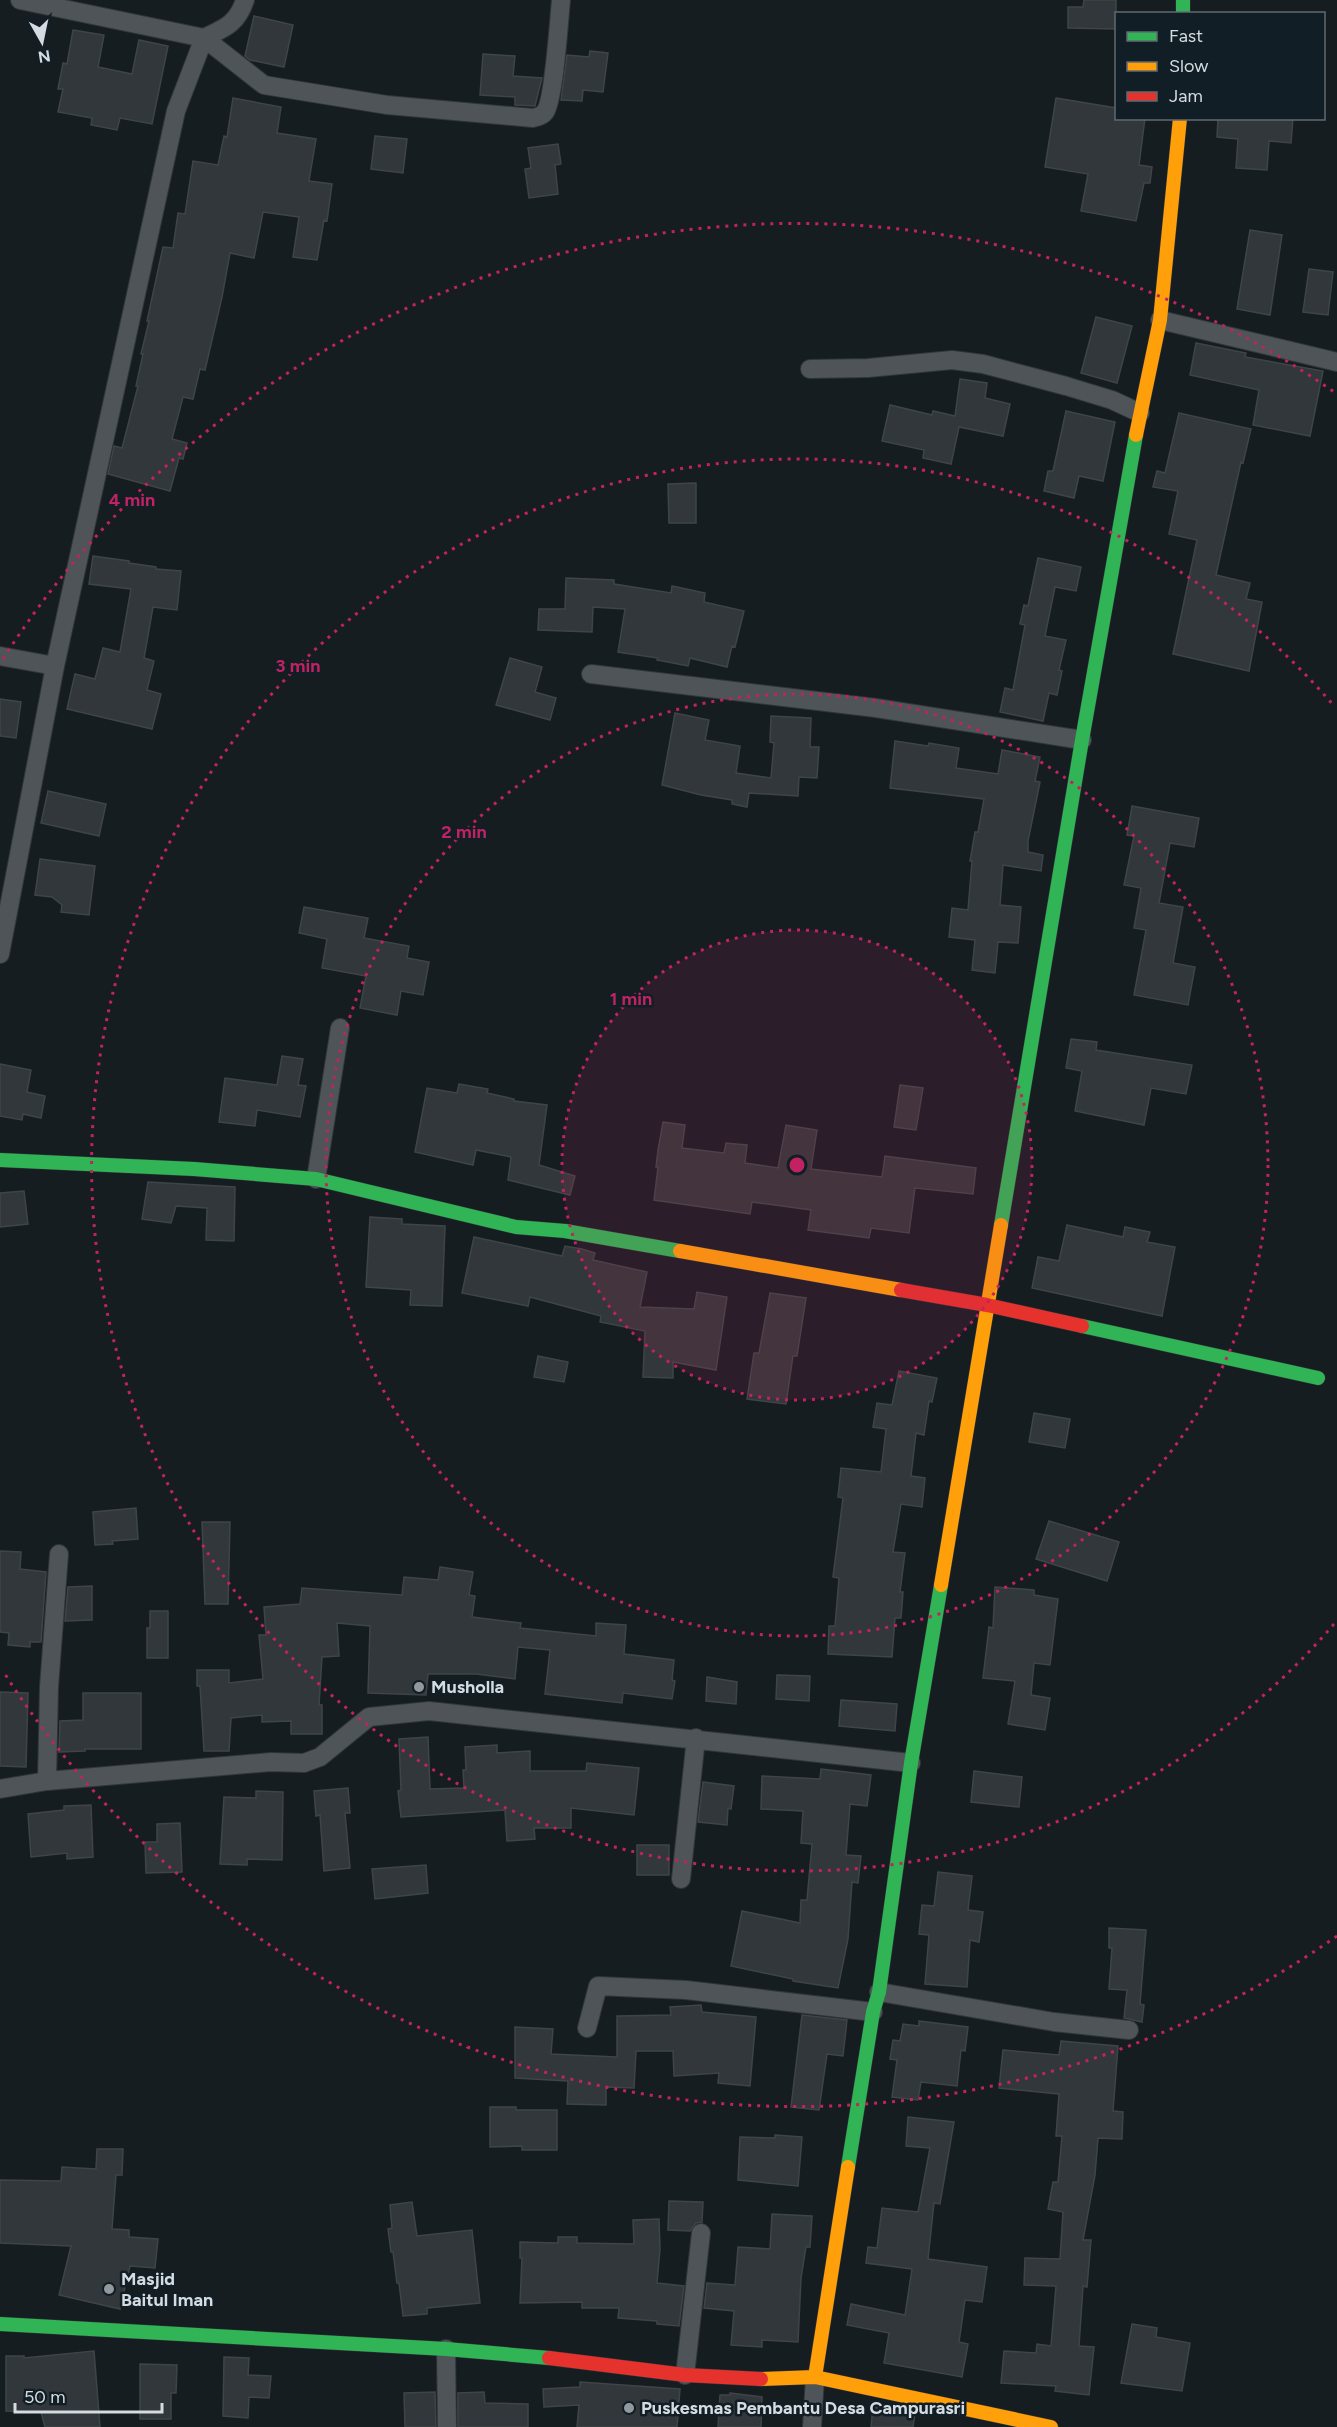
<svg xmlns="http://www.w3.org/2000/svg" width="1337" height="2427" viewBox="0 0 1337 2427" font-family="Figtree,sans-serif">
<style>
.building{fill:#31373a;stroke:#3f4547;stroke-width:1.5}
.lines{fill:none;stroke-linecap:round;stroke-linejoin:round}
.street-casing{stroke:#313639;stroke-width:20}
.fast-casing{stroke:#313639;stroke-width:15}
.slow-casing{stroke:#313639;stroke-width:15}
.jam-casing{stroke:#313639;stroke-width:15}
.street{stroke:#4f5458;stroke-width:18}
.fast{stroke:#30b455;stroke-width:14}
.slow{stroke:#ff9f0a;stroke-width:14}
.jam{stroke:#e5322d;stroke-width:14}
.ring{fill:none;stroke:#c32262;stroke-width:3;stroke-dasharray:3 6}
.poi-dot{fill:#92999e;stroke:#121e25;stroke-width:2}
.labels{text-anchor:middle;stroke-width:5;stroke-linejoin:round;paint-order:stroke}
.poi-label{font-size:18px;font-weight:bold;fill:#d4dce1;stroke:#121e25;text-anchor:start}
.centre{fill:#c32262;stroke:#121e25;stroke-width:3}
.ring-label{font-size:18px;text-anchor:middle;font-weight:bold;fill:#c32262;stroke:#121e25;stroke-width:5;stroke-linejoin:round;paint-order:stroke}
</style>
<rect width="100%" height="100%" fill="#161d21"/>
<path class="building" d="M1084,0H1116V29L1068,28V7H1083Z
M254,16L293,25L284,67L250,60L245,56Z
M73,30L104,35L98,67L132,74L139,40L168,46L152,124L120,118L117,130L91,125L92,118L58,112L63,89H58L63,63L67,64Z
M590,51L608,53L603,92L583,90L582,101L561,100L567,55L589,57Z
M483,54L515,56L513,76L542,78L535,106L515,105V97L480,95Z
M233,98L281,107L277,133L316,139L309,181L332,184L327,221L324,220L317,260L293,257L299,217L263,212L254,258L230,253L222,297L205,370L200,369L193,399L183,397L172,439L187,443L183,459L179,458L170,491L108,474L114,446L122,448L138,386H136L143,354H141L149,321H147L163,247L173,248L178,213L185,214L193,161L218,165L224,136L227,137Z
M1056,98L1116,108V118H1145L1139,165L1152,167L1150,183H1144L1136,221L1081,211L1088,174L1045,167Z
M1218,118H1293L1291,143L1269,141L1267,170L1236,168L1238,139L1217,137Z
M375,136L407,139L403,173L371,169Z
M558,144L561,164L555,165L558,194L529,198L525,169L531,168L528,148Z
M1250,230L1282,235L1270,315L1237,309Z
M1309,269L1333,272L1328,315L1303,312Z
M1096,317L1132,326L1117,383L1081,373Z
M1196,343L1246,353L1245,357L1323,371L1310,436L1253,425L1259,390L1190,375Z
M960,379L987,383L985,398L1010,404L1003,436L959,427L951,464L923,458L924,450L882,441L890,405L932,415L933,411L955,416Z
M1066,411L1115,422L1103,481L1079,476L1074,498L1044,491L1048,471H1053Z
M1179,413L1251,429L1243,463L1241,462L1216,575L1250,583L1246,599L1262,602L1249,671L1173,654L1197,540L1169,534L1178,491L1153,487L1157,471L1165,473Z
M696,483V523H669L668,484Z
M93,556L129,561V563L156,567V569L181,571L177,610L153,607L144,658L154,661L147,690L161,694L152,729L67,709L75,674L95,679L103,648L120,652L131,589L89,584Z
M1038,558L1081,567L1076,591L1055,587L1045,636L1066,640L1059,670L1062,671L1057,695L1049,693L1043,721L1000,712L1005,688L1013,690L1025,625L1020,624L1024,605L1028,606Z
M566,578L614,580V584L671,593L672,586L705,593L704,602L744,611L735,647L732,646L727,667L690,658L688,666L657,660L658,658L618,652L625,609L593,607L592,632L538,630L539,609H565Z
M510,658L542,667L535,692L556,698L550,720L496,705Z
M0,699L21,702L16,738L0,736Z
M675,713L709,720L705,740L740,746L736,773L771,778L774,743L770,742L771,716L811,718L810,747H819L817,778L799,777L798,796L749,793L747,807L732,804V800L701,795L662,785Z
M895,741L928,746L929,743L959,748L956,768L998,774L1002,750L1040,757L1035,781L1040,782L1028,841V852L1043,855L1041,871L1003,865L1000,905L1021,907L1018,943L998,942L995,973L972,970L975,940L949,937L952,908L968,910L972,861H970L975,832H978L984,799L890,788Z
M48,791L106,804L99,836L41,823Z
M1132,806L1199,818L1194,847L1170,843L1159,903L1183,907L1173,963L1195,967L1188,1005L1134,995L1146,930L1134,928L1141,888L1124,885L1134,836L1127,835Z
M40,859L95,866L89,915L61,912L62,905L52,897L35,895Z
M304,907L368,918L364,938L409,946L407,958L429,962L423,995L401,991L397,1015L360,1008L366,976L322,968L327,939L299,933Z
M1071,1039L1097,1042L1096,1050L1192,1065L1186,1094L1151,1088L1144,1125L1075,1111L1082,1071L1066,1068Z
M282,1056L303,1059L298,1085L306,1086L300,1117L257,1110L255,1126L219,1122L225,1078L277,1085Z
M0,1064L31,1070L27,1092L45,1096L41,1118L23,1114L22,1120L0,1116Z
M459,1084L488,1089L487,1093L514,1099V1101L547,1105L539,1165L575,1176L570,1195L508,1180L511,1157L476,1150L473,1165L415,1152L427,1088L457,1093Z
M900,1085L923,1088L916,1130L894,1127Z
M663,1122L685,1125L682,1148L724,1153L726,1143L747,1145L745,1163L778,1168L786,1125L817,1130L811,1169L882,1177L885,1156L976,1168L973,1194L915,1188L909,1233L871,1228L869,1238L808,1230L811,1210L752,1202L750,1214L654,1200L658,1167H656L658,1150Z
M148,1182L235,1187L234,1241L206,1240L207,1208L176,1206L171,1223L142,1219Z
M24,1191L28,1224L0,1227V1193Z
M370,1217L402,1219V1224L445,1226L442,1306L410,1305L411,1290L366,1287Z
M1067,1225L1123,1237L1125,1227L1150,1232L1147,1242L1175,1247L1162,1316L1032,1288L1038,1257L1059,1261Z
M474,1237L562,1256L565,1246L582,1249L595,1253L593,1260L647,1272L640,1307L694,1309L697,1292L727,1297L716,1370L673,1362V1378L643,1377L645,1331L600,1322L601,1316L530,1297L528,1306L462,1293Z
M770,1293L806,1298L797,1356H793L786,1404L747,1399L754,1353H759Z
M538,1356L568,1362L564,1382L534,1377Z
M899,1371L937,1378L932,1402L929,1401L924,1435L916,1433L911,1476L925,1478L922,1507L901,1504L893,1552L905,1553L900,1592H903L901,1618H895L892,1657L828,1654L829,1626H835L839,1578L833,1577L843,1498L838,1497L841,1468L881,1472L886,1429L873,1427L877,1403L892,1405Z
M1034,1413L1070,1419L1065,1448L1029,1442Z
M136,1508L138,1539L112,1541L113,1544L95,1545L93,1512Z
M1049,1521L1119,1542L1107,1581L1036,1559Z
M202,1522H230L228,1604H205Z
M0,1551L21,1552L20,1569L46,1572L41,1642H30V1647L8,1645L9,1633L0,1632Z
M440,1567L473,1572L469,1595L475,1596L472,1617L521,1623L520,1628L596,1636V1623L626,1625L624,1654L674,1660L672,1680L675,1681L672,1699L623,1693L622,1703L545,1694L550,1650L518,1647L515,1679L476,1674H428L426,1695L368,1693L370,1626L337,1623L339,1656L322,1657L319,1705H322V1734H291V1721L262,1722V1715L231,1718L229,1751H204L200,1686H197V1670H229V1683L263,1679L259,1635H266L264,1607L300,1604L302,1588L402,1595L404,1577L438,1580Z
M92,1586V1620L65,1621L68,1587Z
M995,1587L1034,1590V1595L1058,1599L1050,1665L1034,1663L1031,1695L1050,1698L1045,1730L1008,1724L1015,1681L983,1678L989,1627L993,1628Z
M150,1611H168V1658H147V1628H150Z
M777,1675L810,1676L809,1701L776,1699Z
M707,1677L737,1682L736,1704L706,1701Z
M0,1692L28,1693L26,1767L0,1766Z
M83,1693H141V1749H85V1751L59,1752L60,1721L83,1720Z
M841,1700L897,1704L895,1731L839,1726Z
M428,1737L430,1789L464,1788L463,1770H466L465,1747L497,1745V1753L530,1751V1771H586L587,1763L639,1768L634,1815L571,1808V1828H534L535,1839L507,1841L505,1810L401,1817L398,1791L401,1790L399,1739Z
M821,1769L871,1775L867,1806L850,1804L846,1855L861,1856L858,1883L852,1882L848,1939L838,1988L793,1981V1979L731,1966L742,1911L800,1923L801,1900H807L812,1844L801,1843L803,1811L761,1809L762,1776L820,1779Z
M974,1771L1022,1777L1019,1807L971,1802Z
M703,1782L734,1786L731,1809L728,1808L727,1825L698,1822Z
M348,1788L350,1813H345L350,1868L324,1871L320,1815L316,1816L314,1791Z
M256,1791L283,1792L282,1860L247,1859V1865L220,1864L224,1797L256,1798Z
M91,1805L93,1857L67,1859V1853L31,1857L28,1814L64,1810V1806Z
M180,1823L182,1872L146,1873L145,1842H157V1824Z
M637,1845H669V1875H637Z
M426,1865L428,1893L375,1899L372,1869Z
M938,1872L972,1876L968,1910L983,1912L979,1942L970,1940L967,1987L925,1984L929,1935L919,1934L922,1905L934,1906Z
M1109,1928L1146,1930L1140,2004L1144,2005L1142,2022L1124,2018L1127,1990L1109,1989L1112,1948H1109Z
M701,2005L702,2012L756,2017L750,2086L718,2083L719,2073L674,2076L673,2051H636L634,2088L606,2087V2105L567,2104L568,2081L515,2078V2027L553,2029L551,2054L617,2057V2016L671,2015L670,2007Z
M802,2015L847,2020L843,2056L827,2054L819,2110L791,2107Z
M919,2021L968,2027L965,2051L961,2050L957,2086L921,2082L918,2100L892,2097L897,2060L890,2059L893,2040L900,2041L903,2024L919,2026Z
M1061,2041L1118,2046L1113,2111L1123,2112L1122,2139L1098,2138L1095,2175L1083,2240H1091L1087,2287L1083,2286L1079,2346L1094,2347L1089,2395L1055,2391L1056,2386L1001,2383L1004,2351L1036,2353L1037,2344L1051,2346L1056,2286L1024,2285L1025,2258L1060,2259L1063,2212L1048,2209L1053,2182H1058L1062,2136H1056L1059,2094L999,2088L1003,2050L1059,2055Z
M490,2107H516V2110H557V2150H522V2146L490,2147Z
M908,2117L954,2122L940,2204L934,2203L928,2259L987,2267L982,2302L965,2300L959,2342L968,2344L962,2377L884,2363L889,2333L847,2325L851,2304L905,2315L912,2269L866,2263L868,2247L877,2248L882,2208L918,2212L930,2148L906,2146Z
M775,2135L802,2137L798,2186L738,2180L740,2137L775,2138Z
M97,2149H123L122,2175H116L112,2229L129,2230V2237L158,2239L155,2268L130,2266L120,2309L59,2295L71,2246L0,2243V2180L61,2181L62,2167L96,2169Z
M669,2201L703,2202L702,2222L696,2223L690,2231L668,2230Z
M412,2202L417,2236L472,2230L480,2303L427,2308V2314L403,2316L399,2283H397L393,2252H391L388,2229L392,2228L390,2205Z
M772,2214L812,2216L810,2247H806L801,2278L798,2342L762,2340V2347L731,2345L734,2311L704,2308L707,2283L735,2285L738,2247L770,2249Z
M659,2219L660,2249L657,2283L684,2286L679,2326L657,2324V2321L618,2318L619,2308H582V2302L520,2303L522,2258H520V2242L558,2243V2237H577V2243L634,2244L633,2220Z
M1132,2324L1157,2328L1156,2337L1190,2343L1182,2391L1121,2383Z
M94,2351L100,2427H45L41,2412L6,2411V2356H24V2358Z
M224,2357L249,2358L248,2375L271,2376L269,2398L249,2397L248,2418L223,2416Z
M140,2364L177,2365L176,2393H171V2419H140Z
M580,2382L680,2389L677,2427H577L579,2405L544,2407L543,2389L580,2387Z
M435,2392L436,2427H405L404,2393Z
M484,2392L485,2403L528,2404V2427H458V2393Z
M730,2393L762,2397L761,2427H718L720,2395H730Z
M873,2407L915,2413L913,2427H871Z"/>
<g class="lines">
<defs>
<path id="street" d="M20,0L204,38L264,85L387,105L533,118C538,117 542,116 545,112C554,100 559,20 561,0
M1160,320L1337,362
M810,369L868,368L952,360L983,364L1066,386L1112,400L1140,413
M0,656L55,666
M591,674L876,708L1082,740
M0,954L55,666L176,111L204,38C225,28 237,24 245,0
M316,1179L340,1028
M47,1781L49,1687L59,1554
M0,1789L47,1781L271,1762L304,1763L320,1757L369,1717L429,1711L911,1763
M681,1879L696,1738
M879,1992L1054,2022L1129,2030
M587,2028L598,1986L686,1990L873,2012
M446,2349L447,2427
M685,2375L701,2233
M812,2427L815,2377"/>
<path id="fast" d="M1183,0V14
M0,1160L194,1169L316,1179L516,1227L565,1231L680,1251
M1001,1225L1082,740L1136,435
M1082,1326L1318,1378
M848,2167L873,2012L879,1992L911,1763L941,1585
M0,2324L446,2349L549,2358"/>
<path id="slow" d="M1136,435L1160,320L1180,118
M680,1251L901,1290
M941,1585L1001,1225
M815,2377L848,2167
M761,2379L815,2377L1051,2427"/>
<path id="jam" d="M901,1290L987,1305L1082,1326
M549,2358L685,2375L761,2379"/>
</defs>
<use href="#street" class="street-casing"/>
<use href="#fast" class="fast-casing"/>
<use href="#slow" class="slow-casing"/>
<use href="#jam" class="jam-casing"/>
<use href="#street" class="street"/>
<use href="#fast" class="fast"/>
<use href="#slow" class="slow"/>
<use href="#jam" class="jam"/>
</g>
<circle cx="797" cy="1165" r="235" fill="#c32262" fill-opacity=".12"/>
<g class="ring">
<circle cx="797" cy="1165" r="235"/>
<circle cx="797" cy="1165" r="471"/>
<path d="M1334 1624A706 706 0 1 1 1334 706"/>
<path d="M1337 1936A941 941 0 0 1 3 1671M3 659A941 941 0 0 1 1337 394"/>
</g>
<g class="poi-dot">
<circle cx="419" cy="1687" r="6"/>
<circle cx="109" cy="2289" r="6"/>
<circle cx="629" cy="2408" r="6"/>
</g>
<g class="labels">
<g class="poi-label">
<text x="431" y="1693">Musholla</text>
<text x="121" y="2285">Masjid<tspan x="121" dy="21">Baitul Iman</tspan></text>
<text x="641" y="2414">Puskesmas Pembantu Desa Campurasri</text>
</g>
</g>
<circle cx="797" cy="1165" r="9" class="centre"/>
<g class="ring-label">
<text x="132" y="506">4 min</text>
<text x="298" y="672">3 min</text>
<text x="464" y="838">2 min</text>
<text x="631" y="1005">1 min</text>
</g>
<rect x="1115" y="12" width="210" height="108" fill="#121e25" stroke="#606a70" stroke-width="1.5"/>
<rect x="1127" y="32" width="30" height="9" fill="#30b455" stroke="#606a70" stroke-width="1.5"/>
<text x="1169" y="42" font-size="18" fill="#d4dce1">Fast</text>
<rect x="1127" y="62" width="30" height="9" fill="#ff9f0a" stroke="#606a70" stroke-width="1.5"/>
<text x="1169" y="72" font-size="18" fill="#d4dce1">Slow</text>
<rect x="1127" y="92" width="30" height="9" fill="#e5322d" stroke="#606a70" stroke-width="1.5"/>
<text x="1169" y="102" font-size="18" fill="#d4dce1">Jam</text>
<g transform="translate(42 42) rotate(171)" stroke="#121e25" stroke-width="4.5" paint-order="stroke">
<path d="M0-4.5L10 22L0 15L-10 22Z" fill="#d4dce1"/>
<text y="-9" font-size="16" font-weight="bold" text-anchor="middle" fill="#d4dce1">N</text>
</g>
<path d="M15 2403v9h147v-9" fill="none" stroke="#d4dce1" stroke-width="3"/>
<text x="24" y="2403" font-size="18" fill="#d4dce1" stroke="#121e25" stroke-width="4.5" paint-order="stroke">50 m</text>
</svg>
